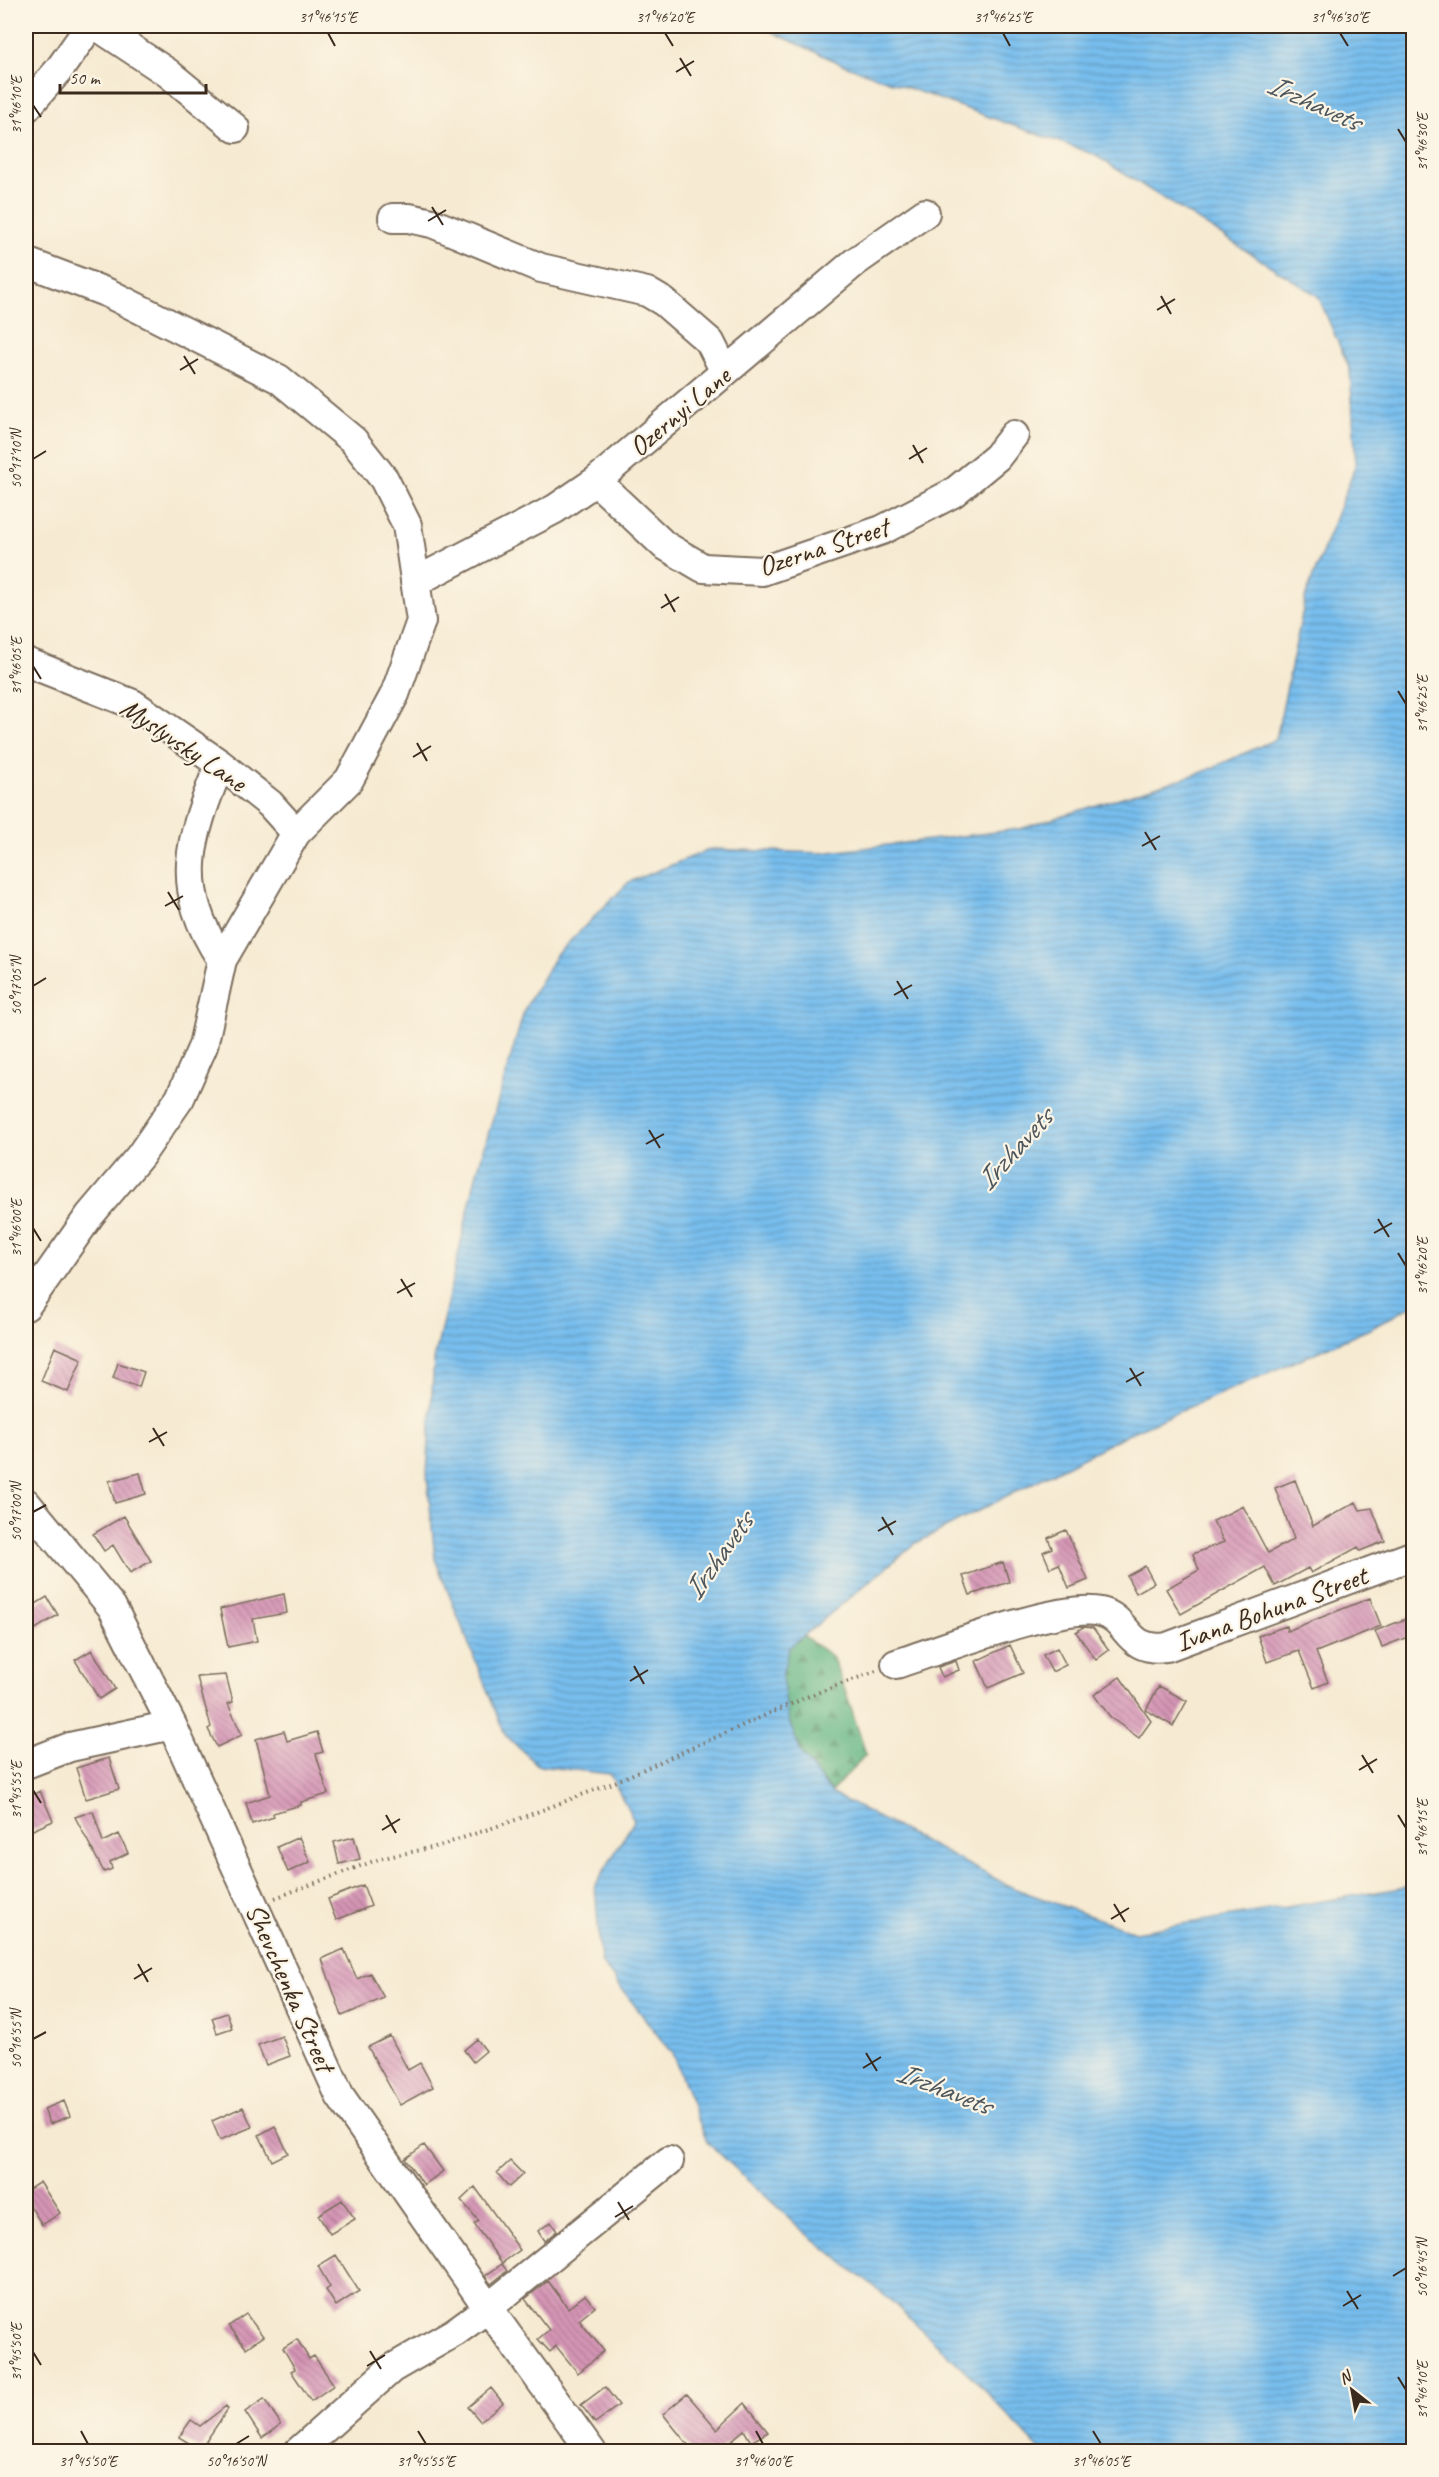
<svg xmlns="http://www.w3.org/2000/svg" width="1439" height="2477" viewBox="0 0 1439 2477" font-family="Caveat,sans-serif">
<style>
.forest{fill:url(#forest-firs);stroke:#4f7050;stroke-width:1.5}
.water{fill:url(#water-rules);stroke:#597486;stroke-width:1.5}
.building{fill:url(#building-back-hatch)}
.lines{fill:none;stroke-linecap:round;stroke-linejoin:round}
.minor-casing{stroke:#7c6d5d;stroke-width:32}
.path{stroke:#7c6d5d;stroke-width:4;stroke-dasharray:1.5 4.5;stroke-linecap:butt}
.minor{stroke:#fff;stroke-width:28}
.ticks{fill:none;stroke:#3b2a1e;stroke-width:2}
.labels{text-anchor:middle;stroke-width:4.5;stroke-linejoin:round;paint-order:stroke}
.street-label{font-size:28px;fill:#3b2a1e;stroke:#fcf5e5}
.water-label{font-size:30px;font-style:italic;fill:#4d565c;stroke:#fcf5e5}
.neatline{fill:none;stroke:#3b2a1e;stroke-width:2}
.ticks-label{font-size:15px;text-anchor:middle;fill:#3b2a1e}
</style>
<defs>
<pattern id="forest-firs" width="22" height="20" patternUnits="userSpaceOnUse" patternTransform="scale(1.5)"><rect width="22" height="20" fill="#63b683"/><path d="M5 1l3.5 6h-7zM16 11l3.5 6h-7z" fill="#53946b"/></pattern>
<pattern id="water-rules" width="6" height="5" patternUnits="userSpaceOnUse" patternTransform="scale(1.5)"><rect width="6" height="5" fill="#77beee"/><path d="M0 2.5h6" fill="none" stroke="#639bc0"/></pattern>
<pattern id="building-back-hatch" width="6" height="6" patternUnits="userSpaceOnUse" patternTransform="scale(1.5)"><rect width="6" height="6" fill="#d595b6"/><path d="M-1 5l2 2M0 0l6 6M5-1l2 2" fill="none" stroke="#ae7a93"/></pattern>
</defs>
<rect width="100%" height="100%" fill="#fcf5e5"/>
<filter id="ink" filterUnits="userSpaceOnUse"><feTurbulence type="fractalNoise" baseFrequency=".0167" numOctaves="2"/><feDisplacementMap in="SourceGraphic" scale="12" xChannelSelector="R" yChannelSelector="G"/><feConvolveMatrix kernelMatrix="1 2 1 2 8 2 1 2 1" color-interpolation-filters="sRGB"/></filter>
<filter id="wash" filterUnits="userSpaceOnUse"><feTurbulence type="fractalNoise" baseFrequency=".008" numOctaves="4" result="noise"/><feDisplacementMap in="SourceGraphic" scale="24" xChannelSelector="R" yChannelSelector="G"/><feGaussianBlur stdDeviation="1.35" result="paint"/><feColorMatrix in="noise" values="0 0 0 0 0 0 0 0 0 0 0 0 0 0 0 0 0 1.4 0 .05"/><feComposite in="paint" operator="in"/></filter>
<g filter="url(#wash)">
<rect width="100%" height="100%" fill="#f6ead2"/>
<path class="forest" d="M803,1636L832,1656L848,1698L866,1754L831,1792L801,1753L788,1718L782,1677L788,1648Z"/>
<path class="water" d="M759,26H1413V1305L1372,1328L1132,1432L916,1543L789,1648L782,1677L788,1718L801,1753L831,1793L1013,1888L1135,1932L1413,1886V2451H1041L975,2380L890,2300L800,2228L707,2142L673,2055L601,1962L595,1886L634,1821L610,1774L539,1766L505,1735L435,1559L427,1474L434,1360L476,1176L525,1008L556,955L629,882L711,849L822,853L1020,829L1203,772L1276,739L1306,595L1356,464L1350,370L1318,296L1093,154L844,65Z"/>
<g id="blocks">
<path class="building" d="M55,1347L82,1359L68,1392L41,1381Z
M118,1363L144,1372L139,1387L113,1378Z
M140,1473L146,1494L115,1503L109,1481Z
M1295,1480L1313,1526L1356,1502L1360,1510L1372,1508L1385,1541L1360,1551L1358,1547L1311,1573L1308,1568L1275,1586L1265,1567L1181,1614L1166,1589L1199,1570L1193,1554L1224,1542L1213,1521L1243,1506L1268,1553L1294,1539L1275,1488Z
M124,1516L151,1561L130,1573L113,1545L104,1551L93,1534Z
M1066,1530L1088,1580L1069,1588L1059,1564L1050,1568L1043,1552L1052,1548L1048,1538Z
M1003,1562L1009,1582L970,1595L963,1576Z
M1145,1566L1154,1583L1136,1593L1127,1576Z
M284,1594L287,1613L253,1619L257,1641L228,1647L220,1609Z
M47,1597L58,1615L26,1635V1610Z
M1370,1598L1381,1626L1316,1652L1328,1682L1314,1688L1299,1651L1267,1662L1258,1636L1286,1626L1287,1631Z
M1413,1616V1635L1382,1647L1375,1631Z
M1083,1627L1093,1628L1109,1650L1096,1660L1076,1632Z
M1010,1645L1023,1673L988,1688L976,1661Z
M1057,1648L1066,1665L1052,1672L1043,1655Z
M92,1650L115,1689L99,1699L75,1660Z
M956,1661L959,1670L942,1677L938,1667Z
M226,1675L233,1702L228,1704L242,1735L217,1747L208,1729L211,1727L197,1677Z
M1120,1677L1151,1721L1139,1738L1111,1718L1094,1695Z
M1159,1686L1187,1701L1173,1726L1146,1710Z
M284,1731L287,1741L317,1732L323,1752L316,1754L328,1794L301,1802V1805L273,1813L274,1817L252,1824L246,1803L270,1795L256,1739Z
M109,1758L119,1789L86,1799L76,1768Z
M40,1791L53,1821L26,1833V1798Z
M93,1811L103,1842L119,1834L128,1853L110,1862L112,1869L104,1872L75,1817Z
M299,1837L310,1862L288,1872L277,1847Z
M354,1837L360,1859L339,1864L334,1842Z
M363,1885L371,1906L336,1920L328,1899Z
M344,1949L357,1979L370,1973L384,1998L342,2016L322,1959Z
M227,2013L232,2028L217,2033L212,2018Z
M282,2036L290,2056L266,2065L258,2045Z
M390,2036L408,2070L420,2063L433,2087L400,2105L368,2047Z
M477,2039L486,2051L473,2062L464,2050Z
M64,2101L70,2116L50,2124L44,2109Z
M243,2107L252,2127L220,2140L212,2121Z
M275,2126L288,2153L272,2161L259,2135Z
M424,2145L443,2171L424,2185L405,2159Z
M510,2161L523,2174L509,2187L497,2173Z
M40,2182L60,2213L42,2225L26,2199V2191Z
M475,2187L520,2250L502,2263L474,2224L479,2221L461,2200Z
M342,2200L355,2219L330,2234L318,2215Z
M551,2222L557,2231L544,2241L538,2231Z
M336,2255L359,2291L336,2306L326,2290L330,2287L318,2266Z
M502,2264L507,2271L491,2284L485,2276Z
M548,2281L568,2308L585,2295L595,2307L579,2320L604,2351L578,2373L556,2346L550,2352L538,2339L549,2330L525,2299Z
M246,2314L263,2336L246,2348L229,2326Z
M297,2339L309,2359L314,2356L334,2385L311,2401L291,2371L295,2369L283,2348Z
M605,2387L619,2405L595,2423L581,2405Z
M491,2388L503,2403L480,2421L468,2407Z
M687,2394L717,2429L745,2403L768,2432L751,2442L744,2430L719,2451H693L663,2414Z
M264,2399L281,2424L262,2438L245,2412Z
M226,2406L228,2409L200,2450L179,2437L191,2420L200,2426Z"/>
</g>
</g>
<g filter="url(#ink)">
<use href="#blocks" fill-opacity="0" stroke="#7c6d5d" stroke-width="1.5"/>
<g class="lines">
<defs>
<path id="minor" d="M97,26L168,73L235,128
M26,108L58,71L90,26
M393,218H409L432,223L541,268L647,292L664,302L710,342L725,372
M26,262L108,293L279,379L353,440L384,479L407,525L421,621L395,694L349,780L296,833L222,960L203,1046L180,1098L140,1156L90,1215L26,1306
M596,481L664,545L703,568L762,571L882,530L953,493L997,457L1014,435
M415,582L555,509L596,481L855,262L925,213
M26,662L133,704L220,764L270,804L296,833
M220,764C189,840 173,887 222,960
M26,1503L112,1607L172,1725L340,2096L488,2308L592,2452
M896,1664C940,1650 1062,1602 1101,1612C1130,1619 1125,1653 1167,1647L1414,1555
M26,1764L70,1747L172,1725
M298,2452L391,2369L455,2332L488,2308L669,2161"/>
</defs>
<use href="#minor" class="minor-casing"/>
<path class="path" d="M275,1898L379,1859L439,1846L521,1818L608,1785L809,1696L876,1671"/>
<use href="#minor" class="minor"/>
</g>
</g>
<path class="ticks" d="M328,33L335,46M665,33L673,46M1003,33L1010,46M1340,33L1348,46M680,58L691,76M676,72L694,61M33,105L41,117M1398,129L1406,142M432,207L443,225M428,221L446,210M1161,296L1171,314M1157,310L1175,299M184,356L195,374M180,370L198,359M913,445L923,463M33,459L46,451M909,459L927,448M665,594L675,612M661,608L679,597M33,666L41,679M1398,691L1406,704M417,743L427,761M413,757L431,746M1145,832L1156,850M1142,846L1160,836M168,892L179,910M165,906L183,896M897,981L908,999M33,986L46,978M894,995L912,985M649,1130L660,1148M646,1144L664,1134M1378,1219L1389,1237M33,1228L41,1241M1374,1233L1392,1223M1398,1253L1406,1266M401,1279L412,1297M397,1293L415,1283M1130,1368L1141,1386M1126,1382L1144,1372M153,1428L164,1446M149,1442L167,1432M33,1512L46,1505M882,1517L893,1535M878,1531L896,1521M634,1666L644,1684M630,1681L648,1670M1362,1755L1373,1773M1359,1770L1377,1759M33,1790L41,1803M386,1815L396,1833M1398,1815L1406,1828M382,1830L400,1819M1114,1904L1125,1922M1111,1919L1129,1908M138,1964L148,1982M134,1979L152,1968M33,2039L46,2032M866,2053L877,2071M863,2068L881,2057M618,2202L629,2220M615,2217L633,2206M1393,2276L1406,2268M1347,2291L1358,2309M1343,2306L1361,2295M370,2351L381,2369M33,2352L41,2365M367,2366L385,2355M1398,2377L1406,2390M81,2431L88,2444M418,2431L426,2444M756,2431L763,2444M1093,2431L1101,2444M236,2444L249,2436"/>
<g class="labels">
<g class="street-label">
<text transform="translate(679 411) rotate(-40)" y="10">Ozernyi Lane</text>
<text transform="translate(823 546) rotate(-18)" y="10">Ozerna Street</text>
<text transform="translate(184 744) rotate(34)" y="10">Myslyvsky Lane</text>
<text transform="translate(1271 1608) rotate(-20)" y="10">Ivana Bohuna Street</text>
<text transform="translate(291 1987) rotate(66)" y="10">Shevchenka Street</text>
</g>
<g class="water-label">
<text transform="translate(1314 102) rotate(24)" y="10">Irzhavets</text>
<text transform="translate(1014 1149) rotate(-48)" y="10">Irzhavets</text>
<text transform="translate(718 1556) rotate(-55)" y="10">Irzhavets</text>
<text transform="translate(944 2088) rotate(21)" y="10">Irzhavets</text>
</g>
</g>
<rect width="1439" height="2477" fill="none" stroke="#fcf5e5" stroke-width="66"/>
<g transform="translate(1352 2390) rotate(329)" stroke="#fcf5e5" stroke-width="4.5" paint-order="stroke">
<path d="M0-4.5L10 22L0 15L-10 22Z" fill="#3b2a1e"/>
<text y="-9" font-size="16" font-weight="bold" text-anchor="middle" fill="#3b2a1e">N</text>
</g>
<path d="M60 84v9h146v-9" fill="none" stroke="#3b2a1e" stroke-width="3"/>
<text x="69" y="84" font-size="18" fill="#3b2a1e" stroke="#fcf5e5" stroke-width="4.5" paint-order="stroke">50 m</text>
<rect x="33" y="33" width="1373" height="2411" class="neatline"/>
<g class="ticks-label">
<text x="328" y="22">31°46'15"E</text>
<text x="665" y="22">31°46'20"E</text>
<text x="1003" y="22">31°46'25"E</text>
<text x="1340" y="22">31°46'30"E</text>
<text transform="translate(16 105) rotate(-90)" y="5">31°46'10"E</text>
<text transform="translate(1422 142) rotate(-90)" y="5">31°46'30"E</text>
<text transform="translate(16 459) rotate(-90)" y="5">50°17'10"N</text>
<text transform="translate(16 666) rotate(-90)" y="5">31°46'05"E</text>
<text transform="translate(1422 704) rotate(-90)" y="5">31°46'25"E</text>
<text transform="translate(16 986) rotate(-90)" y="5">50°17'05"N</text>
<text transform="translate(16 1228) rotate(-90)" y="5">31°46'00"E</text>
<text transform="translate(1422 1266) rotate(-90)" y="5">31°46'20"E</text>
<text transform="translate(16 1512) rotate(-90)" y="5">50°17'00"N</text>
<text transform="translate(16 1790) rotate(-90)" y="5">31°45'55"E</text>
<text transform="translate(1422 1828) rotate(-90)" y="5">31°46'15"E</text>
<text transform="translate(16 2039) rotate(-90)" y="5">50°16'55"N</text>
<text transform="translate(1422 2268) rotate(-90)" y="5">50°16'45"N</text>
<text transform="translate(16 2352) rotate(-90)" y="5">31°45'50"E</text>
<text transform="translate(1422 2390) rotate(-90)" y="5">31°46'10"E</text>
<text x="88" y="2466">31°45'50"E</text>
<text x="236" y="2466">50°16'50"N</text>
<text x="426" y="2466">31°45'55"E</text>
<text x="763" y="2466">31°46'00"E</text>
<text x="1101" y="2466">31°46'05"E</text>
</g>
</svg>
